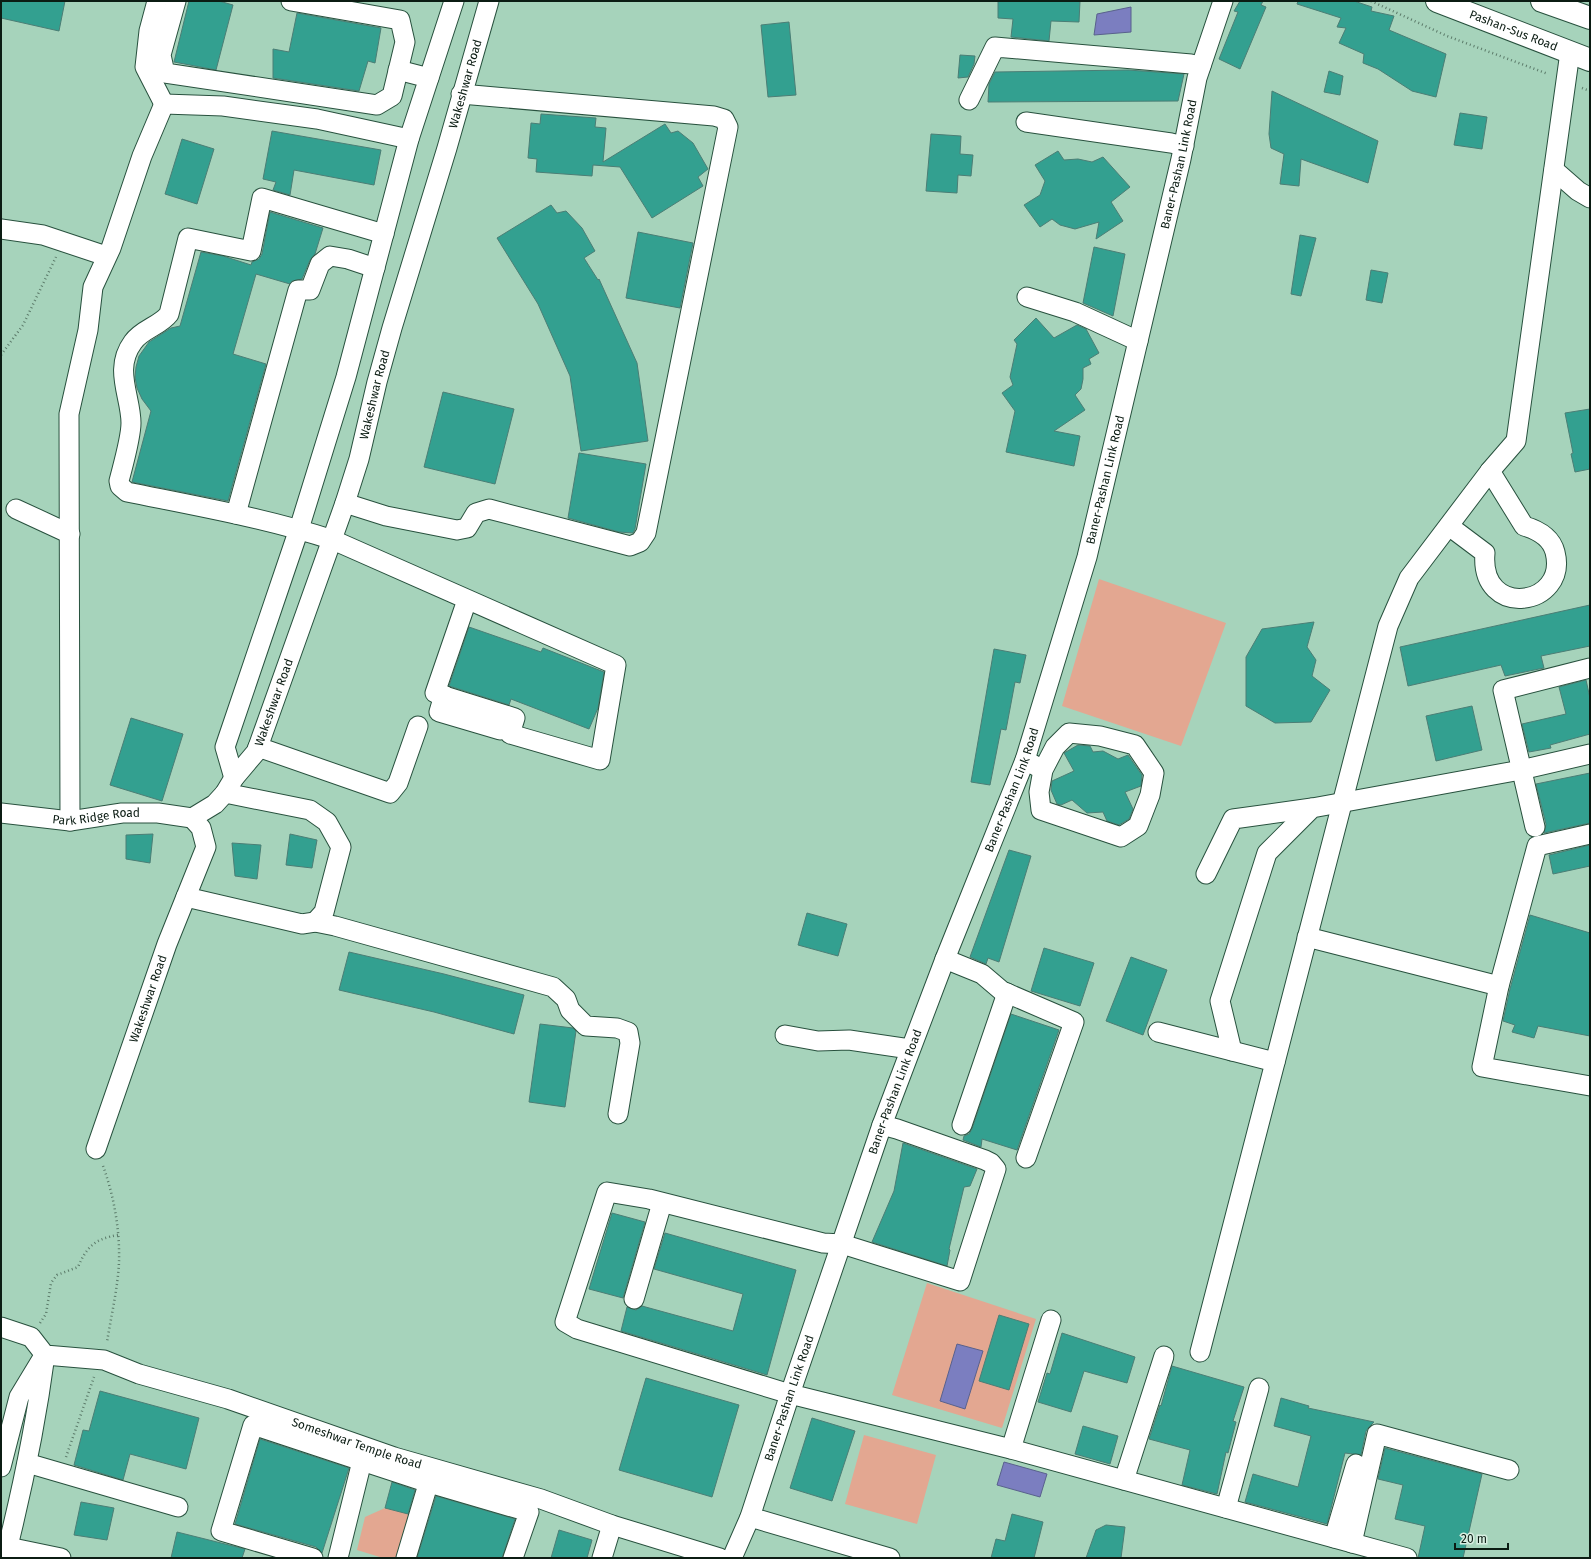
<svg xmlns="http://www.w3.org/2000/svg" width="1591" height="1559" viewBox="0 0 1591 1559" font-family="'Fira Sans',sans-serif">
<style>
.green{fill:#e3a791}
.water{fill:#7b7ec0;stroke:#59618c}
.building{fill:#33a090;stroke:#4b7e75}
.lines{fill:none;stroke-linecap:round;stroke-linejoin:round}
.minor-casing{stroke:#28513e;stroke-width:21}
.major-casing{stroke:#28513e;stroke-width:24}
.path{stroke:#5c7b6a;stroke-width:2.5;stroke-dasharray:1 3;stroke-linecap:butt}
.minor{stroke:#fff;stroke-width:19}
.major{stroke:#fff;stroke-width:22}
.labels{text-anchor:middle;stroke-width:3.5;stroke-linejoin:round;paint-order:stroke}
.street-label{font-size:12px;fill:#0b1c13;stroke:#d7eee1}
</style>
<rect width="100%" height="100%" fill="#a6d3bb"/>
<path class="green" d="M1099,579L1226,623L1181,746L1062,706Z
M927,1283L1036,1319L1002,1428L892,1395Z
M864,1435L936,1455L917,1524L845,1504Z
M385,1508L409,1514L396,1558H383L357,1550L365,1517Z"/>
<path class="water" d="M1131,7V32L1094,35L1097,14Z
M957,1344L983,1351L965,1409L940,1401Z
M1004,1462L1047,1474L1040,1497L997,1485Z"/>
<path class="building" d="M1,1H65L59,31L1,18Z
M189,1H219L233,5L216,70L174,62Z
M998,1H1080L1079,22L1051,21L1049,41L1011,37L1013,19L998,18Z
M1240,1H1263L1261,5L1266,7L1240,69L1219,59L1238,12L1234,11Z
M1298,1H1354L1372,7L1371,11L1394,16L1389,30L1446,54L1436,97L1412,91L1378,69L1363,63L1364,54L1339,43L1346,28L1337,27L1341,18L1297,4Z
M297,13L381,28L375,63L368,61L359,91L273,78V49L289,52Z
M789,22L796,95L768,97L761,25Z
M960,55L975,56L974,64L968,77L958,78Z
M1128,70L1184,74L1178,101L988,102L989,84L995,72Z
M1329,71L1343,76L1340,95L1324,92Z
M1272,91L1378,141L1368,183L1301,159L1299,186L1280,184L1284,154L1271,148L1269,134Z
M1460,113L1487,117L1482,149L1454,145Z
M541,114L596,118L595,127L606,128L603,162L665,124L671,133L678,131L693,143L708,169L698,177L703,186L652,218L620,167L593,165L592,176L536,172L537,159L528,158L531,123L540,124Z
M272,131L381,150L374,185L294,170L290,195L273,190L276,182L263,179Z
M931,134L961,136L960,154L973,155L971,176L958,175L957,193L926,191Z
M182,139L214,149L197,204L165,194Z
M1058,151L1064,160L1078,159L1092,162L1103,157L1130,187L1111,202L1123,221L1096,239L1099,222L1075,229L1060,225L1052,219L1040,227L1024,205L1040,195L1045,181L1035,165Z
M551,205L557,213L566,211L582,228L595,251L584,258L598,280L599,279L637,363L648,441L581,451L570,376L538,304L497,238Z
M270,212L323,228L315,254L310,260L302,279L292,281L290,284L256,274L233,354L266,364L228,501L132,482L151,411L142,399L137,388L135,377L136,367L139,356L149,342L171,328L180,326L201,252L223,256L251,265L252,262L259,259L262,254Z
M638,232L693,243L680,308L626,298Z
M1300,235L1316,238L1301,296L1291,294Z
M1094,247L1125,254L1113,316L1083,303Z
M1371,270L1388,273L1382,303L1366,300Z
M1036,318L1054,338L1077,325L1086,329L1099,353L1089,359L1091,364L1083,368V379L1081,389L1075,395L1085,410L1054,431L1080,436L1074,466L1006,452L1015,411L1002,393L1013,385L1010,377L1017,344L1014,340Z
M443,392L514,409L495,484L424,467Z
M1590,409V469L1575,472L1571,454L1573,453L1565,413Z
M579,453L646,464L635,529L633,533L619,532L568,518Z
M1590,605V646L1541,656L1544,668L1505,676L1501,665L1408,686L1400,647Z
M1314,622L1307,647L1316,660L1312,676L1330,690L1311,722L1275,723L1246,706V657L1262,629Z
M469,627L541,652L543,648L604,672L598,708L589,729L511,699L509,705L449,686Z
M994,649L1026,655L1020,683L1015,682L1006,730L1001,729L990,785L971,782Z
M1586,680L1590,698V734L1550,745L1551,748L1529,752L1522,724L1566,714L1559,687Z
M1472,706L1482,750L1436,761L1426,716Z
M131,718L183,734L162,801L110,785Z
M1078,745L1090,746L1093,752L1103,751L1118,759L1128,755L1142,775L1141,786L1125,792L1133,809L1129,819L1119,825L1107,821L1103,812L1087,813L1072,800L1061,805L1057,804L1051,790L1052,781L1074,771L1064,753Z
M1590,773V823L1544,833L1546,824L1536,784Z
M153,834L150,863L126,859V835Z
M290,834L317,840L312,868L286,865Z
M232,843L261,845L257,879L235,876Z
M1590,845V866L1553,874L1549,855Z
M1009,850L1031,856L999,962L988,958L986,964L970,957Z
M807,913L847,924L838,956L798,945Z
M1530,915L1590,933V1036L1538,1026L1534,1038L1512,1032L1515,1025L1503,1021L1510,989Z
M1044,948L1094,963L1080,1006L1031,991Z
M349,952L444,974L524,995L514,1034L434,1012L339,990Z
M1131,957L1167,970L1143,1035L1106,1021Z
M1011,1014L1059,1030L1017,1150L982,1139L981,1147L963,1140L964,1136L969,1134L972,1129Z
M540,1024L573,1028L576,1031L565,1107L529,1102Z
M903,1143L977,1169L970,1186L964,1187L949,1249L950,1250L947,1266L872,1242L894,1191Z
M612,1213L645,1222L623,1298L589,1289Z
M665,1233L796,1270L767,1375L621,1331L627,1307L636,1310L642,1306L733,1331L743,1294L654,1269Z
M999,1315L1029,1324L1009,1390L979,1381Z
M1062,1333L1135,1357L1127,1383L1084,1371L1071,1412L1038,1402L1047,1373L1050,1374Z
M1172,1366L1244,1387L1233,1421L1236,1422L1228,1453L1226,1452L1217,1494L1182,1485L1190,1450L1149,1439L1160,1405L1161,1406Z
M646,1378L739,1405L712,1497L619,1470Z
M100,1391L199,1418L186,1469L130,1454L123,1480L74,1465L83,1430L89,1431Z
M1281,1398L1309,1406L1308,1408L1374,1422L1369,1427L1366,1431L1361,1455L1345,1453L1327,1524L1245,1502L1253,1474L1298,1487L1311,1436L1274,1426Z
M812,1418L855,1431L832,1501L790,1488Z
M1083,1426L1118,1436L1110,1464L1075,1454Z
M260,1439L349,1468L322,1553L316,1547L235,1524Z
M1385,1448L1482,1474L1463,1558H1418L1425,1526L1395,1519L1403,1485L1378,1479Z
M392,1482L415,1490L408,1514L385,1508Z
M436,1496L515,1519L502,1558H417Z
M81,1502L114,1508L107,1540L74,1535Z
M1012,1514L1043,1522L1034,1558H991L996,1539L1005,1541Z
M1106,1525L1125,1527L1121,1558H1086L1096,1530Z
M559,1530L592,1540L587,1558H551Z
M177,1532L245,1549L242,1558H171Z"/>
<g class="lines">
<defs>
<g id="minor">
<path d="M157,1L149,31L145,67L164,104"/>
<path d="M176,1L161,55L165,73L377,105L392,96L405,42L400,20L291,1"/>
<path d="M398,70L429,78"/>
<path d="M969,100L995,47L1191,64L1201,66"/>
<path d="M164,104L223,106L317,119L409,139"/>
<path d="M1026,122L1171,143L1184,146"/>
<path d="M1554,170L1578,191L1590,198"/>
<path d="M1,229L43,235L106,256"/>
<path d="M384,234L262,198L251,251L188,238L169,314C160,326 142,329 133,342C113,369 131,396 131,423C131,438 123,465 119,481L120,486L127,492C196,506 265,518 333,540L616,665L600,760L510,734L515,718L435,693L467,600"/>
<path d="M1027,297L1075,312L1138,341"/>
<path d="M345,503L386,516L457,530L467,528L476,513L489,509L630,546L640,542L646,533L728,127L724,119L714,116L461,94"/>
<path d="M16,509L70,534"/>
<path d="M236,514L298,290H310L320,264L330,256L348,259L375,268"/>
<path d="M1449,526L1485,553C1479,620 1569,607 1555,552C1551,537 1538,530 1524,526L1490,471"/>
<path d="M444,695L439,712L500,730"/>
<path d="M258,747L390,793L398,783L418,726"/>
<path d="M1025,760L1043,770L1055,747L1069,733L1100,736L1135,745L1154,773L1150,795L1138,826L1121,837L1041,810L1039,792L1043,770"/>
<path d="M234,778L225,747L299,529L346,377L409,139L454,1"/>
<path d="M225,793L310,810L327,822L341,847L324,912L315,922"/>
<path id="s1" d="M1,813L70,821L122,813H158L192,818"/>
<path id="s2" d="M192,818L215,804L225,793L234,778L256,752L258,747L345,503L359,459L377,382L392,328L447,148L489,1"/>
<path d="M70,821L69,414L88,330L93,287L111,248L142,156L164,104"/>
<path d="M1535,827L1503,690L1590,668"/>
<path d="M1590,834L1537,846L1499,986L1482,1067L1590,1086"/>
<path d="M1206,874L1233,819L1312,808"/>
<path d="M186,897L302,924L315,922L335,926L553,987L566,999L570,1010L586,1026L617,1028L628,1032L630,1043L618,1114"/>
<path d="M1307,937L1499,986"/>
<path d="M945,959L982,974L1002,991L1074,1022L1026,1158"/>
<path d="M1158,1032L1275,1062"/>
<path d="M785,1035L818,1041L849,1040L910,1049"/>
<path d="M1232,1051L1220,1001L1267,853L1312,808L1521,770L1590,754"/>
<path d="M882,1125L897,1129L985,1160L991,1163L996,1169L960,1281L842,1244L823,1243L649,1199L607,1192L565,1322L577,1329L790,1394L1011,1449L1407,1558"/>
<path d="M962,1125L1007,993"/>
<path id="s3" d="M96,1149L167,944L206,847L201,828L192,818"/>
<path d="M634,1299L662,1203"/>
<path id="s4" d="M1,1327L31,1337L45,1355L104,1360L139,1374L228,1399L394,1457L541,1499L612,1525L720,1558"/>
<path d="M1200,1352L1388,626L1409,578L1490,471L1516,441L1570,52"/>
<path d="M364,1448L362,1461L429,1483L529,1512L513,1558"/>
<path d="M1011,1449L1051,1320"/>
<path d="M27,1463L178,1507"/>
<path d="M1,1467L19,1397L42,1359"/>
<path d="M1124,1480L1164,1356"/>
<path d="M1226,1508L1259,1388"/>
<path d="M750,1517L890,1558"/>
<path d="M1334,1538L1356,1464"/>
<path d="M1352,1543L1377,1434L1509,1470"/>
<path d="M8,1547L61,1558"/>
<path d="M5,1558C22,1491 36,1423 45,1355"/>
<path d="M313,1558L221,1531L253,1425L362,1461L338,1558"/>
<path d="M406,1558L432,1471"/>
<path d="M602,1558L612,1525"/>
<path id="s5" d="M732,1558L750,1517L790,1394L882,1125L945,959L1025,760L1087,557L1181,159L1197,78L1223,1"/>
</g>
<g id="major">
<path id="s6" d="M1437,1L1590,60"/>
<path d="M1542,1L1590,18"/>
</g>
</defs>
<use href="#minor" class="minor-casing"/>
<use href="#major" class="major-casing"/>
<path class="path" d="M1371,1L1447,36L1548,74
M1582,88L1590,91
M1,355L23,325L56,257
M103,1166C114,1196 120,1230 119,1262C118,1287 111,1317 107,1342
M40,1323L46,1314L51,1283L57,1275L78,1267C87,1246 95,1239 118,1235
M66,1457L94,1377"/>
<use href="#minor" class="minor"/>
<use href="#major" class="major"/>
</g>
<g class="labels">
<g class="street-label">
<text dy="4" stroke="none"><textPath href="#s6" startOffset="82">Pashan-Sus Road</textPath></text>
<text dy="4" stroke="none"><textPath href="#s2" startOffset="794">Wakeshwar Road</textPath></text>
<text dy="4" stroke="none"><textPath href="#s5" startOffset="1466">Baner-Pashan Link Road</textPath></text>
<text dy="4" stroke="none"><textPath href="#s2" startOffset="470">Wakeshwar Road</textPath></text>
<text dy="4" stroke="none"><textPath href="#s5" startOffset="1142">Baner-Pashan Link Road</textPath></text>
<text dy="4" stroke="none"><textPath href="#s2" startOffset="146">Wakeshwar Road</textPath></text>
<text dy="4" stroke="none"><textPath href="#s5" startOffset="818">Baner-Pashan Link Road</textPath></text>
<text dy="4" stroke="none"><textPath href="#s1" startOffset="96">Park Ridge Road</textPath></text>
<text dy="4" stroke="none"><textPath href="#s3" startOffset="159">Wakeshwar Road</textPath></text>
<text dy="4" stroke="none"><textPath href="#s5" startOffset="494">Baner-Pashan Link Road</textPath></text>
<text dy="4" stroke="none"><textPath href="#s5" startOffset="170">Baner-Pashan Link Road</textPath></text>
<text dy="4" stroke="none"><textPath href="#s4" startOffset="380">Someshwar Temple Road</textPath></text>
</g>
</g>
<rect width="1591" height="1559" fill="none" stroke="#0b1c13" stroke-width="4"/>
<path d="M1455 1543v6h53v-6" fill="none" stroke="#0b1c13" stroke-width="2"/>
<text x="1461" y="1543" font-size="12" fill="#0b1c13" stroke="#d7eee1" stroke-width="3" paint-order="stroke">20 m</text>
</svg>
